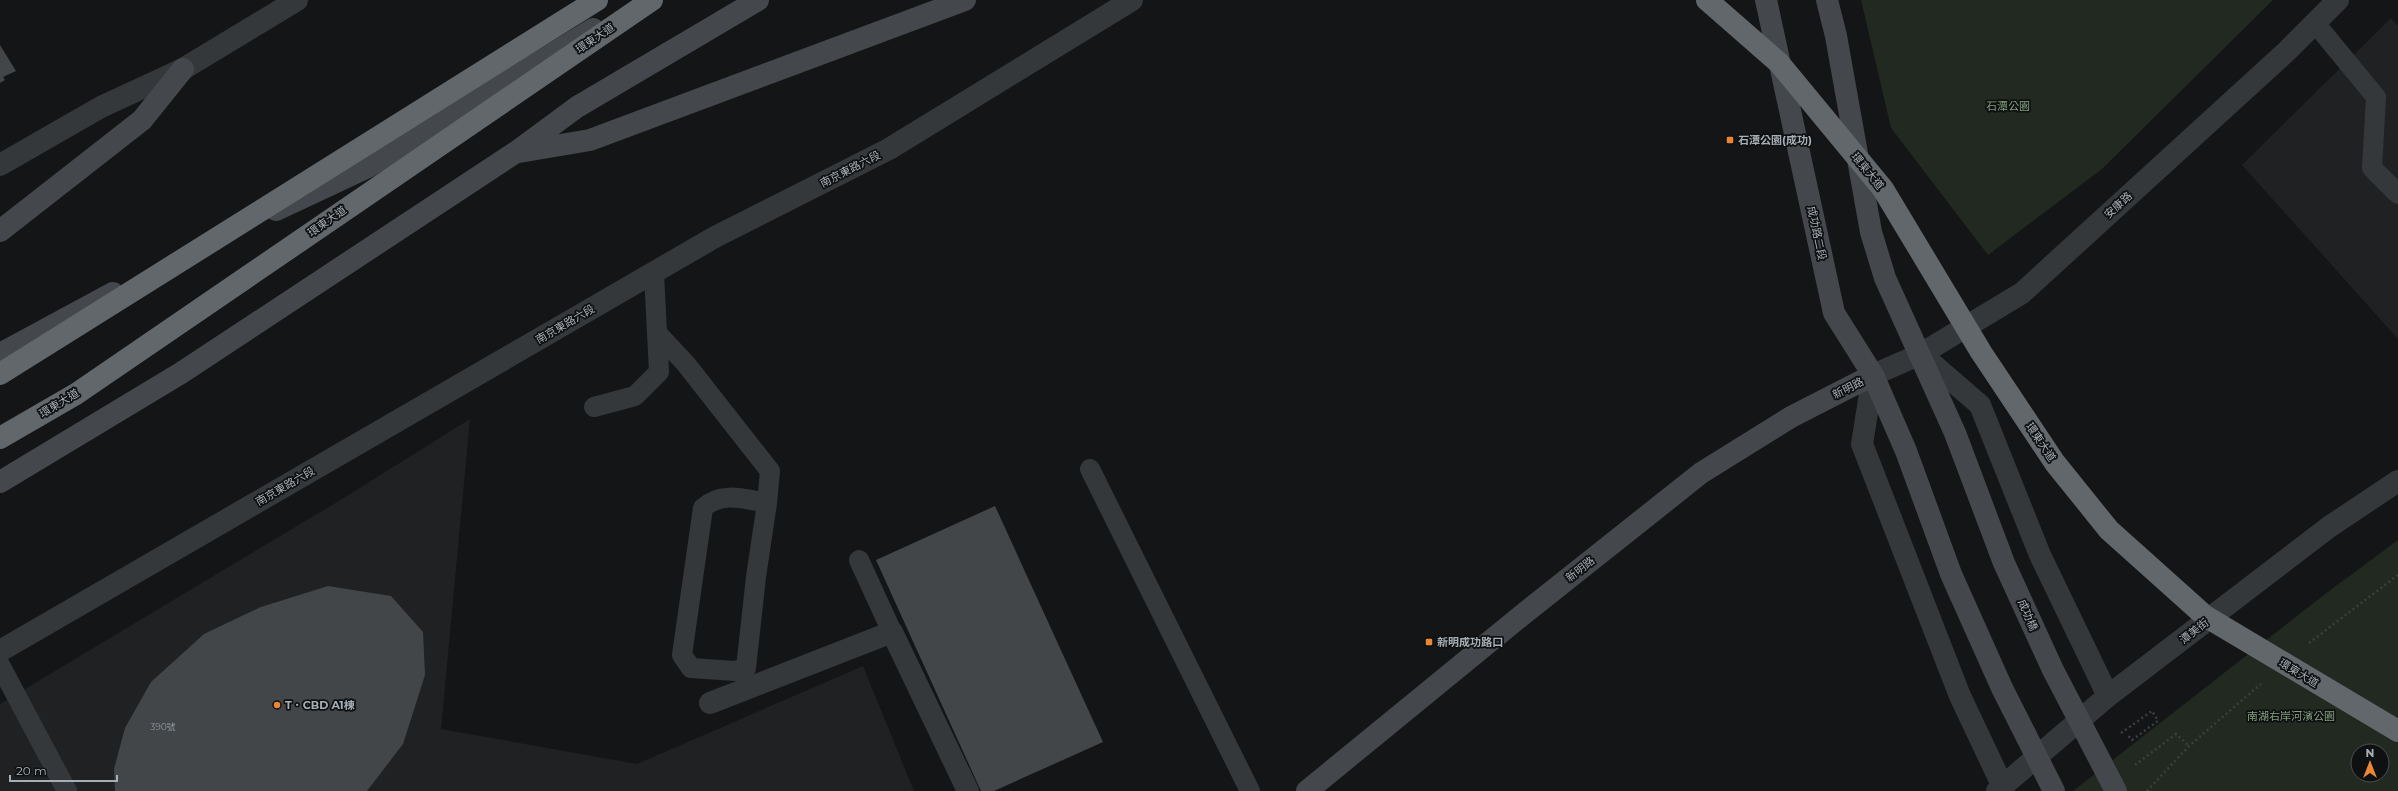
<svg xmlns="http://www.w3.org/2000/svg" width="2398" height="791" viewBox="0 0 2398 791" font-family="Montserrat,'Noto Sans TC',sans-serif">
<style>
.built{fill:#202123}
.green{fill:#212921;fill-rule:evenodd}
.building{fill:#434649}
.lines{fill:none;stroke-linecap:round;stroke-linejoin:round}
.path{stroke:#3b3f42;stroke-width:2.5;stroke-dasharray:2 3;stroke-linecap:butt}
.lane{stroke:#35383b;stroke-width:20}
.street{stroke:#35383b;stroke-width:22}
.secondary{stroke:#44474b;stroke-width:22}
.highway{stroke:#62676c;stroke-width:22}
.poi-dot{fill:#ec8637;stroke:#0f1011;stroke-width:1.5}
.labels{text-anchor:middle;stroke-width:3.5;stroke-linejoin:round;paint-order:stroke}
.number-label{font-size:9px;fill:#8e959b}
.street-label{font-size:11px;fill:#a7afb6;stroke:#0f1011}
.park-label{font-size:11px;fill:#84a07e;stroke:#0f1011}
.poi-label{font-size:11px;font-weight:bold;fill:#a7afb6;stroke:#0f1011;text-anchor:start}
</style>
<rect width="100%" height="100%" fill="#141516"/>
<path class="built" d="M2391,18L2398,26V339L2242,165Z
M470,419L441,729L637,764L863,666L914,791H0V704L342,499Z"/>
<path class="green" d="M1861,0H2273L2102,169L1988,255L1891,128Z
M2398,540V791H2073L2325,594ZM2358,751H2382V775H2358Z"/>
<path class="building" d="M0,45L16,71L3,77L5,80L0,83Z
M995,506L1103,742L994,791H981L876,560Z
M328,586L391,596L423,632L425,675L403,744L367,791H115L114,769L125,728L151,682L204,634L261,607Z"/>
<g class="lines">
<path class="path" d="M2309,643L2398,575
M2121,733L2152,711L2158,721L2132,740L2127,734
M2135,765L2176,734L2189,746
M2147,791L2189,746L2261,684"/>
<path class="lane" d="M2315,23L2376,97L2372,168L2398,194
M657,333L686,364L770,471L767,503L756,577L746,668L735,671L691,668L682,655L703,508C721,491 745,499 767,503
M594,407L635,396L659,372L654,273
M1090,469L1250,791
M859,560L892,632
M0,665L67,791"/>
<path class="street" d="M0,165L101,107L183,69L297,0
M1921,354L1980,405L2040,555L2108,696
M0,651L715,237L889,149L1132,0
M710,703L892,632L968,791
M2003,787L1960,696L1862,444L1873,375L1921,354L2022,293L2287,51L2338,0
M1997,791L2108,696L2329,527L2398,481"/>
<path class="secondary" d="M1766,0L1834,313L1873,375L1906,451L1951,574L2002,688L2054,791
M1827,0L1836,36L1871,232L1885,278L1955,433L2004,563L2053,670L2116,791
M519,152L590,140L965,0
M276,210L370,166L593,29
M0,231L142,120L183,69
M0,354L113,293
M0,482L181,373L516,152L577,107L758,0
M1307,791L1521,616L1701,473L1791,417L1873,375"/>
<path class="highway" d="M1707,0L1779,63L1883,189L1981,352L2055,463L2109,530L2205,616L2398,731
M0,374L597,0
M0,438L76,394L652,0"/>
</g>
<g class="poi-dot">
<rect x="1726" y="136" width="8" height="8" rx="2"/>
<rect x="1425" y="638" width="8" height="8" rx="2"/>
<circle cx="277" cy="705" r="4"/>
</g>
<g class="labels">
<g class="number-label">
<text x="163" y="730">390號</text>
</g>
<g class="street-label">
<text transform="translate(595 38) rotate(-34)" y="4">環東大道</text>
<text transform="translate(850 169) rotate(-27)" y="4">南京東路六段</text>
<text transform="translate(1868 171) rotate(51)" y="4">環東大道</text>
<text transform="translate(2118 205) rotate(-42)" y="4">安康路</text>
<text transform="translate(327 221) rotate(-35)" y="4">環東大道</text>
<text transform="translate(1817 233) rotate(78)" y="4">成功路二段</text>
<text transform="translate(565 324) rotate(-30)" y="4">南京東路六段</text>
<text transform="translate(1848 388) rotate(-27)" y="4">新明路</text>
<text transform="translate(59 403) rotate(-31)" y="4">環東大道</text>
<text transform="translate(2041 442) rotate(56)" y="4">環東大道</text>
<text transform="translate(285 486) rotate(-30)" y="4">南京東路六段</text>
<text transform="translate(1580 569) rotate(-38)" y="4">新明路</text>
<text transform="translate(2028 615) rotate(66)" y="4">成功橋</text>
<text transform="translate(2194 631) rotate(-38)" y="4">潭美街</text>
<text transform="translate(2299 673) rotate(31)" y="4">環東大道</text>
</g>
<g class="park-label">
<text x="2008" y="110">石潭公園</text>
<text x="2291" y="720">南湖右岸河濱公園</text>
</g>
<g class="poi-label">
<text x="1738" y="144">石潭公園(成功)</text>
<text x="1437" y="646">新明成功路口</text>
<text x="285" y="709">T．CBD A1棟</text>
</g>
</g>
<g transform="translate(2370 763)"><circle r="19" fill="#0f1011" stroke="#4c5053"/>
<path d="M0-3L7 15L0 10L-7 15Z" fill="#ec8637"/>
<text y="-6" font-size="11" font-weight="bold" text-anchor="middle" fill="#a7afb6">N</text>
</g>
<path d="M10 775v6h107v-6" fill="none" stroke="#a7afb6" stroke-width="2"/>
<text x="16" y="775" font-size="12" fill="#a7afb6" stroke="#0f1011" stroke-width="3" paint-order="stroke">20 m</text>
</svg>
